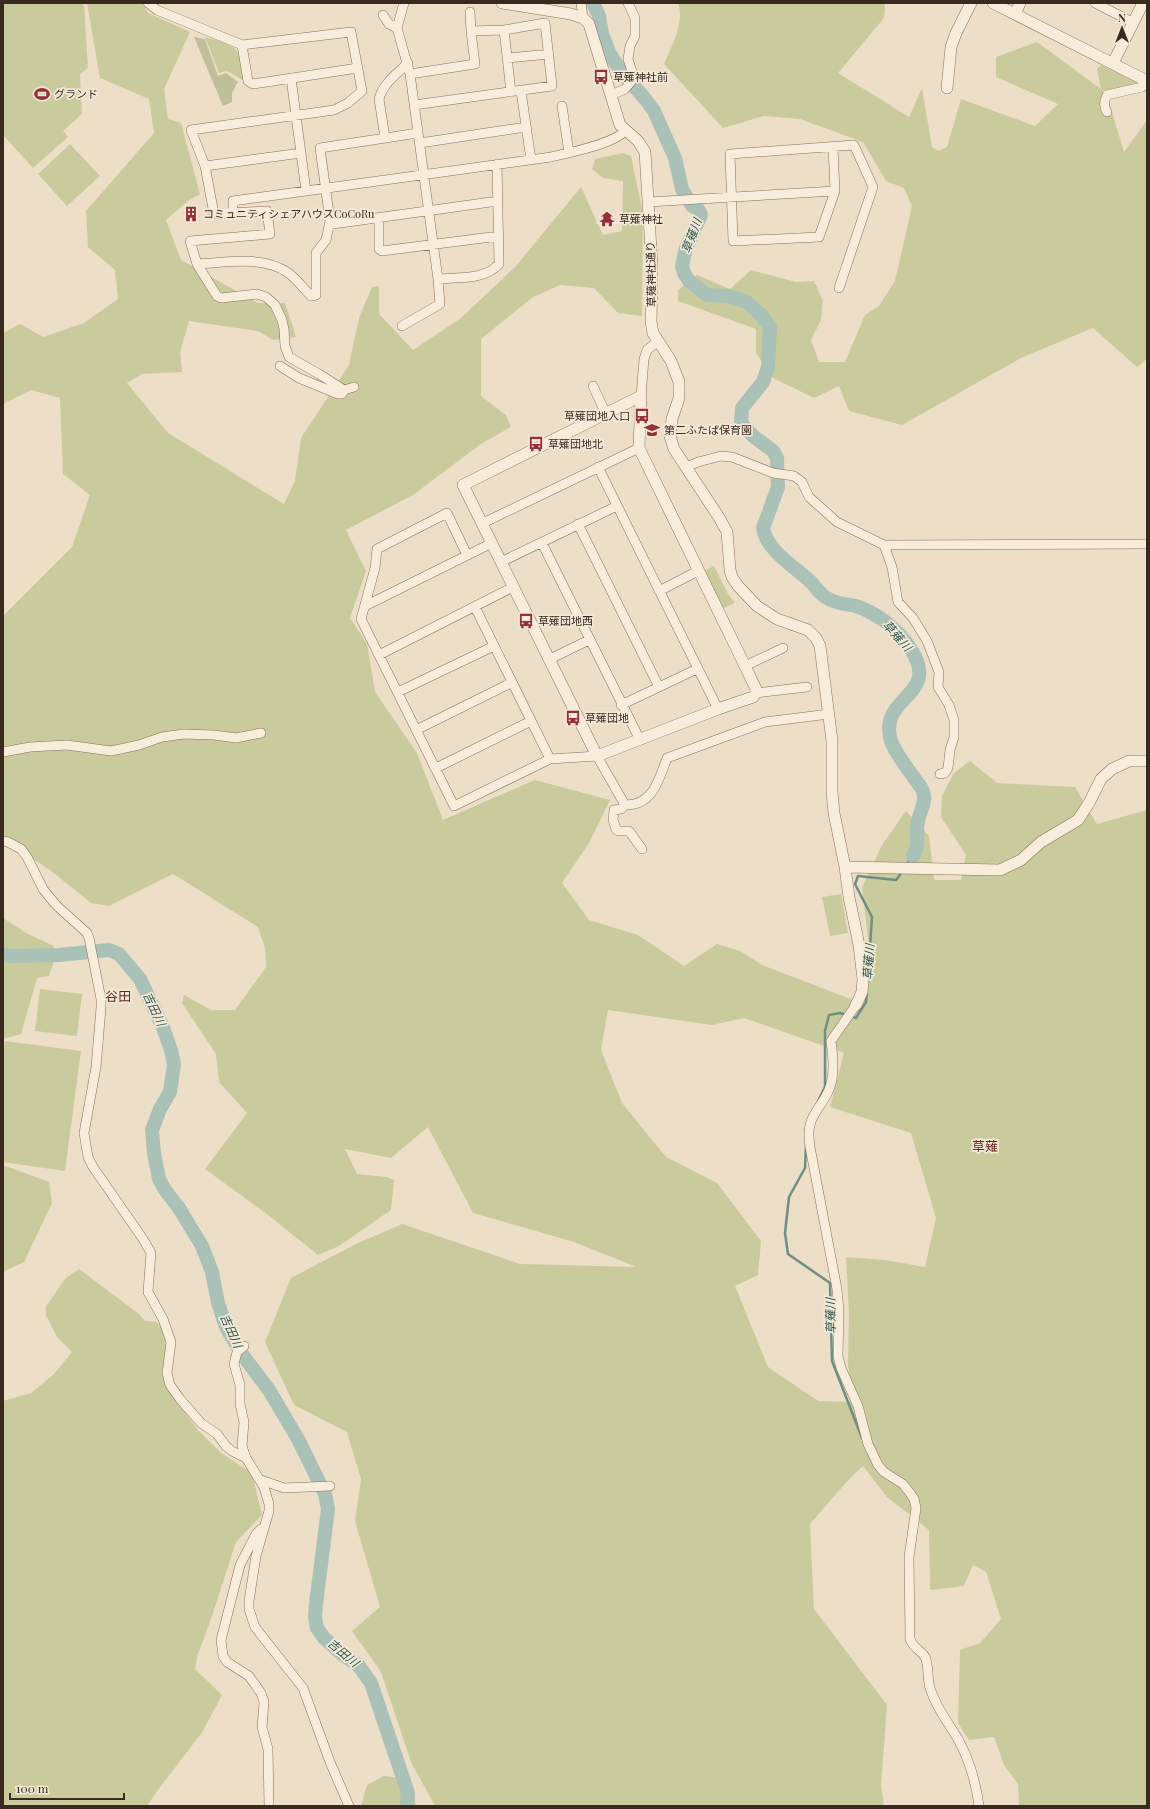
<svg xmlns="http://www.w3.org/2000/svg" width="1150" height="1809" viewBox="0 0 1150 1809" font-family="'Playfair Display','Noto Sans JP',serif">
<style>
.green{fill:#cacb9c;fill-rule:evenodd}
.cemetery{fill:#bfc09a}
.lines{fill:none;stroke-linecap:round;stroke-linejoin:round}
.stream{stroke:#6f8f84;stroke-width:2.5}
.river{stroke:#a9c1b7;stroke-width:14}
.minor-casing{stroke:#88705d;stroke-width:10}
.tertiary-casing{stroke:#88705d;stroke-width:12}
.minor{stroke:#f8ecdb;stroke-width:9}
.tertiary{stroke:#f8ecdb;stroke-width:11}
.labels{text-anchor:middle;stroke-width:3.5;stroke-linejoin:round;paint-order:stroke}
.poi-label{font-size:11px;fill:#392a20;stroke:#f4e9d7;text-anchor:start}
.street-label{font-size:11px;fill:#392a20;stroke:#f4e9d7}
.water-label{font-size:12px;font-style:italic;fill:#305852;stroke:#f4e9d7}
.quarter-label{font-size:13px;fill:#642922;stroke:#f4e9d7}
</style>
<rect width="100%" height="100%" fill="#eddec8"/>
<path class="green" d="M3,3H81L84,5L88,68L80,74L82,114L63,131L68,137L33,168L3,135Z
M87,3H142L148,13L190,32L164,89L168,119L181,123L200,194L188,201L166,220L181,260L258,303H285L296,337L273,340L258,331L189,321L180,352L182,372L142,374L127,383L168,433L284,504L295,481L301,438L349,365L359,318L372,287L379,286V314L413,350L461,318L516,266L581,187L603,235L622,231L623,181L603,178L592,169L595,159L623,153L631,156L643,214L642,316L618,313L594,288L560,285L533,297L481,339V396L506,415L511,427L481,444L413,495L346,530L366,571L350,618L367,644L375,692L417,753L443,820L535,780L610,800L589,843L562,883L589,920L638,935L684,966L717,944L740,951L762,965L853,1000L865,1006L866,1002V960L870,955L862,888L882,845L906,811L929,836L934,880H961L966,855L941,817L942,796L954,773L970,761L997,783L1075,787L1097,824L1147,810V1806H1019L1018,1784L1004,1765L994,1737L969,1740L958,1723L960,1650L980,1643L1001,1619L986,1572L973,1565L964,1586L930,1590L929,1530L887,1497L863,1466L851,1477L810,1524L814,1609L887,1705L881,1784L884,1806H435L411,1762L381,1672L352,1631L380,1607L355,1521L361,1479L347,1432L294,1405L265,1342L291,1278L356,1244L402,1224L520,1264L637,1267L574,1242L473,1213L428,1127L391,1158L345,1149L357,1174L387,1177L394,1180L391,1210L339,1246L318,1255L268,1215L205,1169L247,1113L219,1082L216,1054L182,1003L184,995L211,1010H235L266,967L265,948L258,927L173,874L109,906L91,903L50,870L3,840V616L72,547L90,495L63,474L60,398L31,390L3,404V333L20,324L43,337L84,323L118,299L115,270L88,247L86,211L154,133L149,99L100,78ZM608,1010L712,1025L744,1018L844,1053L830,1107L911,1133L936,1218L925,1267L885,1260L846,1257L849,1313L848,1365L853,1402L818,1401L768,1367L735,1286L758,1275L761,1241L717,1183L666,1157L622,1103L601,1050Z
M678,3H885L884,18L838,73L909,117L922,88L932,147L938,151L947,147L961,99L1035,126L1058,104L996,77V57L1037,42L1101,89L1097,69L1101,65L1140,84L1108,92L1102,90L1110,105L1124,152L1147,120V359L1137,367L1093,328L1023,357L902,425L849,411L839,386L814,398L773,378L756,353V329L678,301V290L697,275L730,289L751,270L796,282L814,281L823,301L821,320L811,340L819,362H845L865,315L879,306L895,281L912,206L904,188L886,181L863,142L800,119L764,116L723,128L664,64C672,45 685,23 678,3Z
M205,37C216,40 237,45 240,56C243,63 243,71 244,78L243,80L227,71L219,73Z
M70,144L100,176L67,206L38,174Z
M714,566L728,594L735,603L722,609L704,571Z
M841,894L848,933L830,936L822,897Z
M3,918L28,934L54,946L55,959L49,976L37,978L21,1034L3,1039Z
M40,989L82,994L77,1036L35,1031Z
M5,1041L81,1051L65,1171L3,1162V1053Z
M3,1165L49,1182L52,1203L24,1262L3,1272Z
M79,1269L139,1314L145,1321L157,1322L165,1332L166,1354L162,1370L168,1390L198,1430L221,1453L252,1473L262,1515L236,1542L212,1616L197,1657L195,1669L222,1695L203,1731L155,1794L147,1806H3V1401L31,1393L54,1374L72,1352L57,1337L46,1315V1306L66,1278Z
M384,1776L401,1778L414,1794L416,1806H361L367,1785Z"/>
<path class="cemetery" d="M194,37L205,39L218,76L226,73L238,82L232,93V102L223,106Z"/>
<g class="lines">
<path class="stream" d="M907,864L913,856
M868,978L872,917L855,884L858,876L896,880L902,872
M818,1101L825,1087V1031L829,1015L840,1013L856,1018L866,1002L867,993
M806,1145L805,1168L789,1197L785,1233L788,1254L830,1283L832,1361L862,1438"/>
<path class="river" d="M593,3L599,16L602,34L610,54L620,70L646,100L654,111L675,158L682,189L692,206L698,209L701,215L686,248L682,266L684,273L689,281L707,295L728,296L747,302L761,315L770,327L768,367L763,382L742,408L741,423L753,436L773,451L777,458L778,487L763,528C767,552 796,567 812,583C817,589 821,595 827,598C835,604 847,604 856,606C877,613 898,629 910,648C943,697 877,695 891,741C896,754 907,768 915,779C918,784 922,787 923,792C927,801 920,811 918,821C916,828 918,837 917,845C916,849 915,853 913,856
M3,954L10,956L59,955L109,950L119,954L140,979L162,1025L171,1050L174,1064L170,1092L160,1109L152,1130L154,1153L159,1179L165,1190L179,1208L202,1246L212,1272L218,1303L226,1327L241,1353L269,1390L298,1439L325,1494L328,1509L316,1604L315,1617L317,1628L324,1638L342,1654L359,1666L371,1683L408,1793L407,1806"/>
<defs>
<path id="minor" d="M148,3L157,10L242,45
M581,3L583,18
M1095,3L1134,23
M470,12L471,31
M383,15L389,24L397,28
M504,30L511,92
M507,58L549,54
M410,74L475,64L471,31L504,30L545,23L552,86L414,105
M291,78L306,191
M521,91L531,160
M611,95L625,89L634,78L628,59L630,46L635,36V18L628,3
M562,106L569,153
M1107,112C1103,106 1104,101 1107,95L1142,87L1147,83
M418,133L320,148L330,221L333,224L498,201
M385,138L379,99C383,83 397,74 408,63
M420,143L526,127
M833,147L835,191L819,237L733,241L730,154L854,145L873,187L839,288
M205,166L301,153
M648,202L835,191
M233,206V201L551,157C569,153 613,144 625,131
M379,218V249L382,251L499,236
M330,221L326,240L316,253V295L311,296C303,288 296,278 287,272C262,255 225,263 197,264L190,241L270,234L267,211L214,214L205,166L191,130L334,110L348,103L362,91L351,32L242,45L248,81L253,84L358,68
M197,264L217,296L221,298L257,294L266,297L275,305L282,320L284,329L285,346L289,357L319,374L344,390
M438,279C459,277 485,280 499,264L497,164
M402,326L440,304L438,279L410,74L397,28L404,3
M280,366L299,378L338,394H342L344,390L354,387
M593,386L606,414
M641,396L644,359L647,350L658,341
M598,467L718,709
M687,467L698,462L721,456L732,457L773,473L794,476L802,482L809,497L837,522L884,545L1147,544
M483,523L639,448
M578,524L659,687
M542,543L640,740
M884,545L892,567L898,602L913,618L927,641L939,672L938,687L949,705L954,720V737L950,750L948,768L945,773L940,774
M467,555L447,513L377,549L375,568L361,619L454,806L550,759L597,756L625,805C653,806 659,779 667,758L765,722L829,714
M501,562L617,506
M659,591L698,571
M365,606L492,543
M475,607L550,759
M379,655L513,587
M550,659L589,640
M745,666L783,648
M398,692L494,646
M756,693L807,687
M621,705L697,669
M416,730L511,683
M3,752L30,747L67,745L111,751L139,745L162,737L184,734L214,735L236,738L261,733
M436,768L531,721
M625,805L621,809L614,810L613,820L616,829L618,831H629L642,849
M3,841L8,842L21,849L27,857L43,889L56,905L87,933L89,938L101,999V1008L96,1067L84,1133L88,1157L93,1167L143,1239L151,1253L148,1292L163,1319L171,1342L167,1373L170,1385L180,1399L201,1423L217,1434L226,1446L232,1451L246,1458L264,1487L269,1504V1511L256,1556L249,1601V1609L255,1627L262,1636L303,1688L330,1762L349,1806
M856,1005L831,1041C833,1055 835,1073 830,1087C826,1101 813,1111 810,1125C808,1132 809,1140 810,1147L837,1289L839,1311L838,1356L841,1368L858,1406L868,1444L878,1465L884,1472L903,1484L910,1493L914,1499L916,1508L909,1557L910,1639C913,1648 921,1650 925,1657C929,1664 927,1679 930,1688C935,1704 944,1717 953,1731C967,1752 976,1781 979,1806
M244,1346L237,1352L234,1364L240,1385V1404L244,1422L242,1446L246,1458
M261,1480L284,1488L330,1486
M261,1529L256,1534L240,1565L221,1640L223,1656L227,1662L249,1676L261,1693L264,1702L262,1727L268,1749L269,1806"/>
<path id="tertiary" d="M502,3L571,14L583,18L589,24L620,125L638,141L645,152L652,266L651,322L653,333L671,361L679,382V398L672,419L670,436L674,449L720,519L727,532L730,570L732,577L738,586L757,606L777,619L808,630L816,638L820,646L832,741V792L834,813L845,867L849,897L859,945L863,979L862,992L856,1005
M993,3L1147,81
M1015,14L1020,3
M1113,63L1143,3
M947,88L951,47L956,33L971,3
M641,396L639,448L745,666L756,689V693L753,697L718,709L597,756L463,485Z
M845,867L1000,870L1021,860L1041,842L1078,820L1089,803L1101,779L1112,769L1129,761H1147"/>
</defs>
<use href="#minor" class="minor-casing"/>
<use href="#tertiary" class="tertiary-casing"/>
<use href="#minor" class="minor"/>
<use href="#tertiary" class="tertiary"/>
</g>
<defs>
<symbol id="bus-bare" viewBox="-9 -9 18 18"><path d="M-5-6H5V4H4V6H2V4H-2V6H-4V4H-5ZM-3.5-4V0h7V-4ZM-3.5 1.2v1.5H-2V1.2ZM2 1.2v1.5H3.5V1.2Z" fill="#95303a" stroke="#f4e9d7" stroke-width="2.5" paint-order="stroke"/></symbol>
<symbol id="stadium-bare" viewBox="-9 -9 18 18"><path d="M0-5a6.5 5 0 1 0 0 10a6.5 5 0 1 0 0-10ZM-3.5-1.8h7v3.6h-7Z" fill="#95303a" stroke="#f4e9d7" stroke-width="2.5" paint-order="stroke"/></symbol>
<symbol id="building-bare" viewBox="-9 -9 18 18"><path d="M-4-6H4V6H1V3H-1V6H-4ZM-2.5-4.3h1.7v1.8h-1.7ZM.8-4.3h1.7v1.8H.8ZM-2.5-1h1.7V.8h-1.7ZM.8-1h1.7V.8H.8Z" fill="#95303a" stroke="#f4e9d7" stroke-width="2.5" paint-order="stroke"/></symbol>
<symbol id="temple-bare" viewBox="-9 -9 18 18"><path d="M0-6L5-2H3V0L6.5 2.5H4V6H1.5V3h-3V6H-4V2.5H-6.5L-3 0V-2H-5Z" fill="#95303a" stroke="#f4e9d7" stroke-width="2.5" paint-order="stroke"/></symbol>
<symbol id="school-bare" viewBox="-9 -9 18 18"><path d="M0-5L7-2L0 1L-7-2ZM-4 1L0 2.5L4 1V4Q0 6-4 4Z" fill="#95303a" stroke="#f4e9d7" stroke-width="2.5" paint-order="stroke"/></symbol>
</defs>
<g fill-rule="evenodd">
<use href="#bus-bare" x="590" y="66" width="22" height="22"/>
<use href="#stadium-bare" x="31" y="83" width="22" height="22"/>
<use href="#building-bare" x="180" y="203" width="22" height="22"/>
<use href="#temple-bare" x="596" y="208" width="22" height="22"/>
<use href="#bus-bare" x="631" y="405" width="22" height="22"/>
<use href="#school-bare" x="641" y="419" width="22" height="22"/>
<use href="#bus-bare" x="525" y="433" width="22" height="22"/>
<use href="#bus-bare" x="515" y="610" width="22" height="22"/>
<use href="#bus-bare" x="562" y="707" width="22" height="22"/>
</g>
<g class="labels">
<g class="poi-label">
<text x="613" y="81">草薙神社前</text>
<text x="54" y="98">グランド</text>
<text x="203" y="218">コミュニティシェアハウスCoCoRu</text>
<text x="619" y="223">草薙神社</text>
<text x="630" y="420" text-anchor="end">草薙団地入口</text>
<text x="664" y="434">第二ふたば保育園</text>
<text x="548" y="448">草薙団地北</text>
<text x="538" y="625">草薙団地西</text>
<text x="585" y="722">草薙団地</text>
</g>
<g class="street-label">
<text transform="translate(651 274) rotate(-91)" y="4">草薙神社通り</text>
</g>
<g class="water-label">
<text transform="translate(692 236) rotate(-70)" y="4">草薙川</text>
<text transform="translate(897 636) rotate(48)" y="4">草薙川</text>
<text transform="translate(869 962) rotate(-86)" y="4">草薙川</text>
<text transform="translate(154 1009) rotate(65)" y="4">吉田川</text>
<text transform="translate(831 1316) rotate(-91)" y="4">草薙川</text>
<text transform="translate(231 1331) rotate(66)" y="4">吉田川</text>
<text transform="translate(343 1653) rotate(40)" y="4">吉田川</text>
</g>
<g class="quarter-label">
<text x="118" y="1001">谷田</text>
<text x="985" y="1151">草薙</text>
</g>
</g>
<rect width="1150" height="1809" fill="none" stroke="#392a20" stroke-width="8"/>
<g transform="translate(1122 28)" stroke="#f4e9d7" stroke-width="3" paint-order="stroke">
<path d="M0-3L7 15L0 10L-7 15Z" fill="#392a20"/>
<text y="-6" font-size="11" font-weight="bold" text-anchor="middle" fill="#392a20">N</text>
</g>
<path d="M10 1793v6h114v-6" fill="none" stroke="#392a20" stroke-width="2"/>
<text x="16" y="1793" font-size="12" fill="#392a20" stroke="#f4e9d7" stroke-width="3" paint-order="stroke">100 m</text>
</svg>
